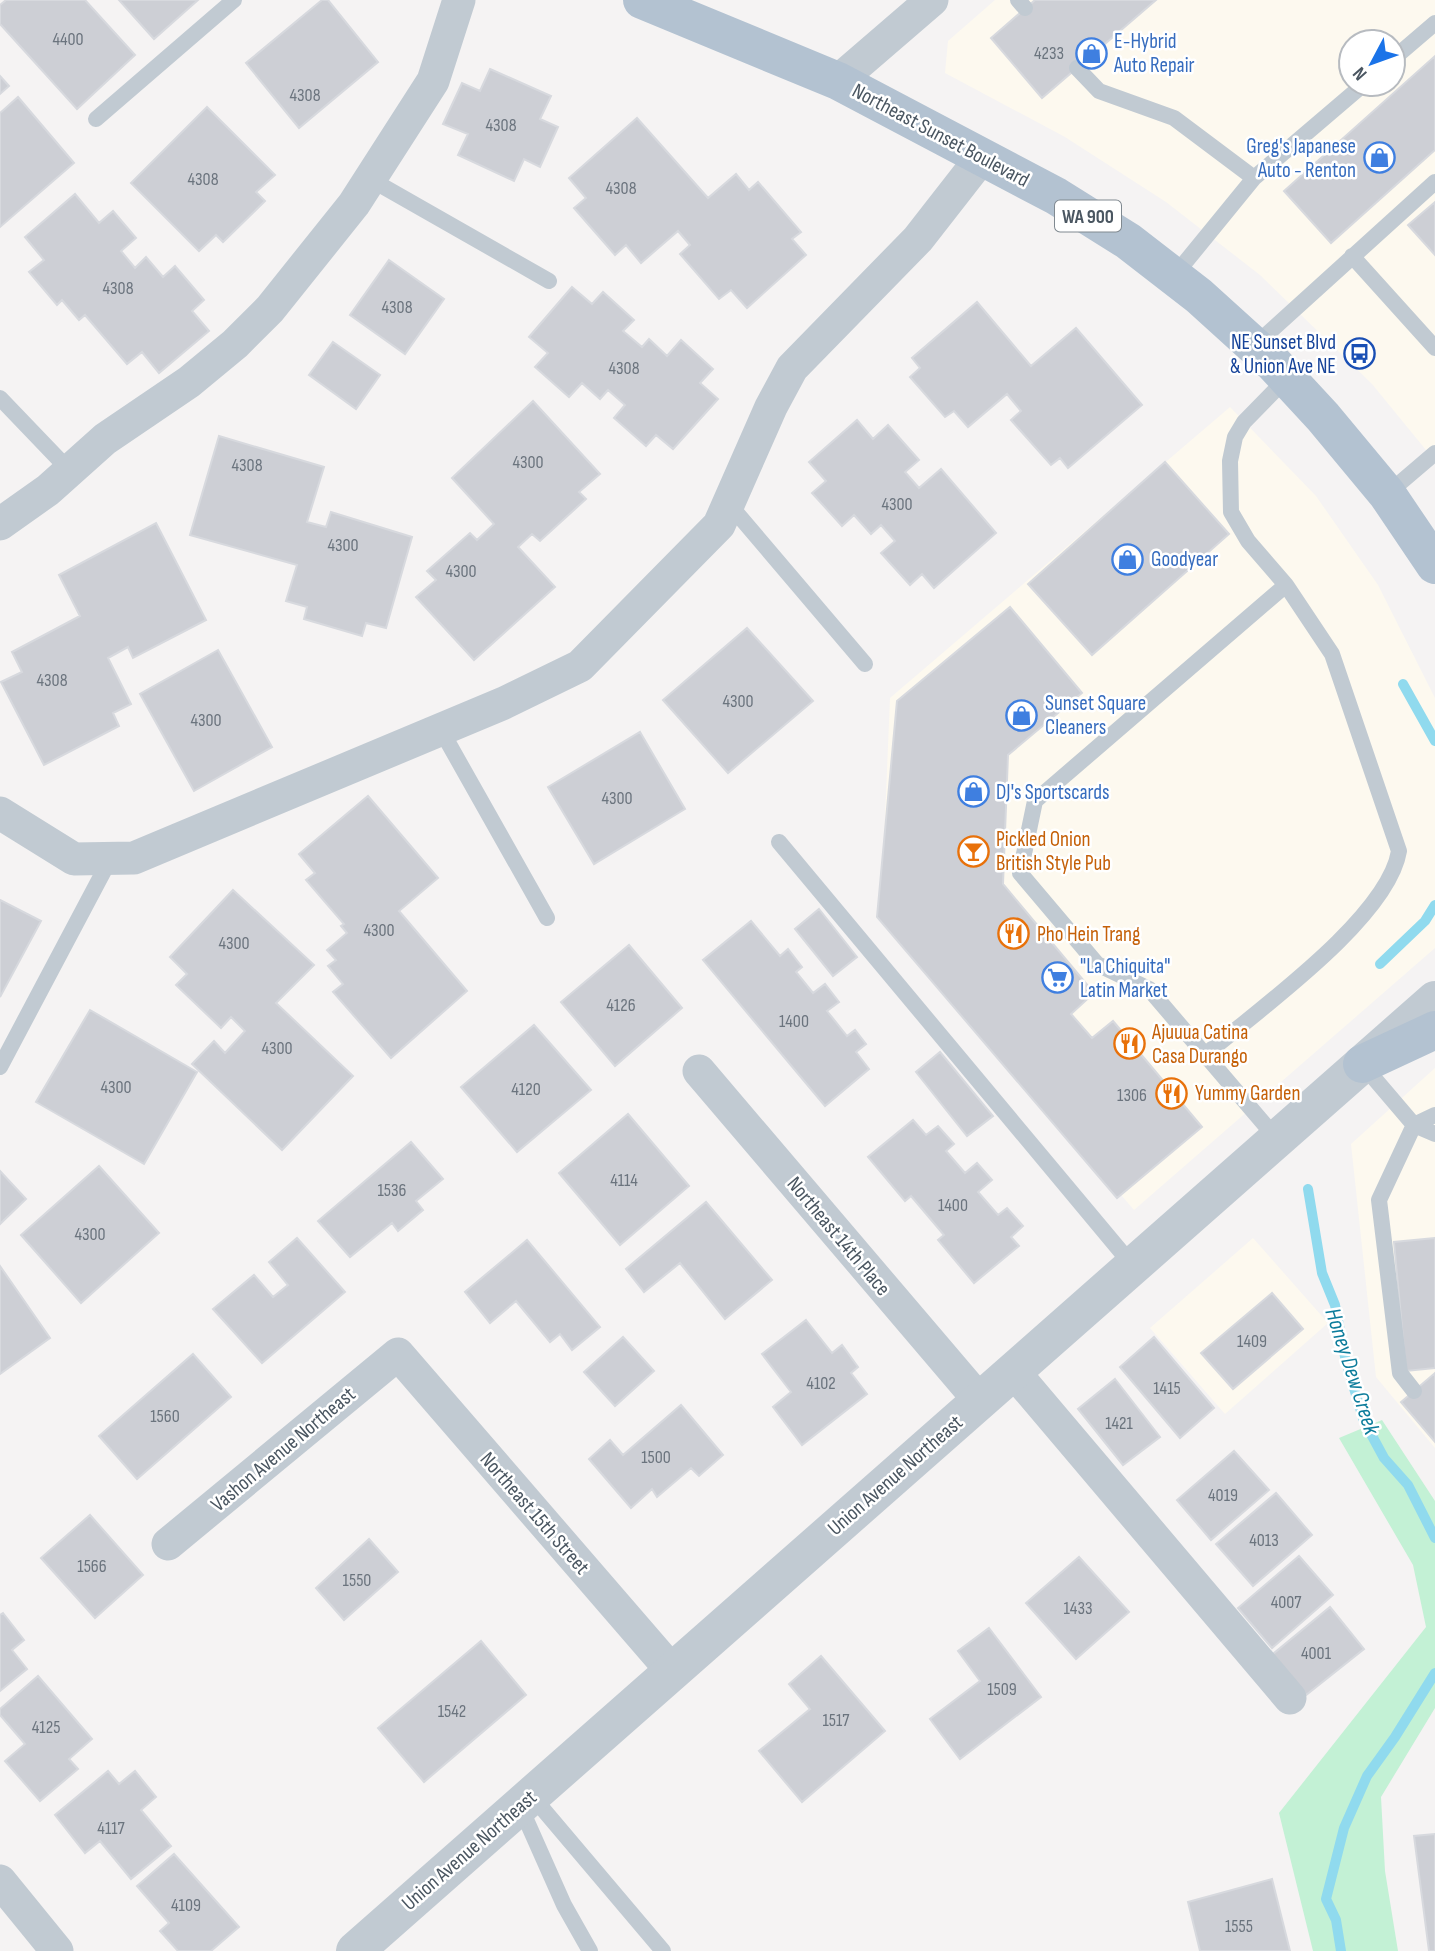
<svg xmlns="http://www.w3.org/2000/svg" width="1435" height="1951" viewBox="0 0 1435 1951" font-family="'Sofia Sans Condensed',sans-serif">
<style>
.commercial{fill:#fdf9ef;fill-rule:evenodd}
.green{fill:#c3f1d5}
.lines{fill:none;stroke-linecap:round;stroke-linejoin:round}
.stream{stroke:#90daee;stroke-width:10}
.building{fill:#cdcfd5;stroke:#d7d9de;stroke-width:2}
.service{stroke:#c1cad2;stroke-width:16}
.minor{stroke:#c1cad2;stroke-width:33}
.tertiary{stroke:#c1cad2;stroke-width:38}
.primary{stroke:#b3c2d1;stroke-width:38}
.labels{text-anchor:middle;stroke-width:5;stroke-linejoin:round;paint-order:stroke}
.number-label{font-size:18px;fill:#6b747e}
.shield{fill:#fff;stroke:#808990;stroke-width:2}
.shield-label{font-size:19px;font-weight:bold;fill:#4a5661}
.shop-label{font-size:21px;fill:#366cbe;stroke:#fff;text-anchor:start}
.street-label{font-size:21px;fill:#4a5661;stroke:#fff}
.transit-label{font-size:21px;fill:#164399;stroke:#fff;text-anchor:end}
.food-label{font-size:21px;fill:#c56008;stroke:#fff;text-anchor:start}
.water-label{font-size:23px;font-style:italic;fill:#0c7c9b;stroke:#fff}
</style>
<rect width="100%" height="100%" fill="#f5f3f3"/>
<path class="commercial" d="M995,0H1435V461L1372,384L1260,275L1166,202L1065,137L945,73L948,41ZM1351,42H1393V84H1351Z
M1230,407L1316,496L1378,585L1435,698V948L1134,1210L881,914L890,698Z
M1435,1068V1448L1376,1377L1351,1144Z
M1253,1238L1328,1323L1225,1414L1150,1328Z"/>
<path class="green" d="M1382,1420L1435,1501V1708L1381,1797L1385,1871L1398,1951H1313L1279,1813L1426,1627L1413,1565L1339,1438Z"/>
<g class="lines">
<path class="stream" d="M1403,684L1435,741
M1380,964L1425,921L1435,905
M1308,1189L1322,1273L1335,1305L1346,1362L1364,1421L1384,1458L1408,1485L1435,1538
M1341,1951L1336,1920L1326,1899L1344,1828L1367,1776L1395,1737L1435,1673"/>
</g>
<path class="building" d="M6,0H85L135,55L77,109L0,24V5Z
M119,0H198L154,39Z
M322,0H328L378,62L299,128L246,63Z
M1035,0H1156L1042,98L991,38Z
M1435,56V150L1331,243L1284,191Z
M490,69L551,96L540,119L558,127L540,167L524,159L514,181L458,155L468,134L443,124L462,83L480,91Z
M0,76L9,86L0,94Z
M18,97L74,163L0,227V113Z
M207,107L275,175L256,192L265,201L223,242L216,235L199,251L131,183Z
M637,118L708,198L736,174L749,190L758,182L801,232L792,239L806,255L747,308L731,290L719,299L680,254L690,245L678,231L641,263L626,245L615,255L574,208L586,198L569,178Z
M75,194L99,223L113,211L136,238L121,251L135,268L146,257L163,277L175,266L204,300L192,311L209,331L159,373L142,352L127,364L85,315L79,320L62,300L57,305L29,272L44,260L25,237Z
M1435,202V255L1408,225Z
M389,260L444,299L405,354L350,315Z
M572,287L592,304L603,292L634,320L623,331L642,347L649,339L667,356L681,340L713,369L700,383L718,399L673,449L656,435L646,446L614,418L625,405L608,390L600,399L582,383L569,397L535,367L548,353L529,337Z
M977,302L1031,366L1076,328L1142,405L1068,468L1060,458L1051,465L1011,420L1021,411L1007,394L968,427L954,411L945,417L910,377L920,368L912,358Z
M333,342L380,375L356,409L309,375Z
M533,401L600,474L579,492L586,499L540,541L532,534L518,547L555,587L474,660L416,597L436,580L427,571L470,533L477,540L494,524L452,478Z
M857,420L873,439L888,425L919,460L905,472L919,488L941,469L996,533L934,588L922,574L910,585L881,553L895,541L881,525L871,534L854,515L842,526L812,493L826,481L809,462Z
M219,436L324,467L307,522L326,527L331,512L412,537L386,628L366,623L362,636L304,619L307,607L286,601L297,565L190,535Z
M1165,462L1229,534L1092,655L1028,584Z
M156,523L206,620L133,658L128,647L108,658L131,704L113,713L119,726L44,765L1,682L22,672L12,652L80,616L59,575Z
M1010,607L1082,693L1008,755L1003,884L1094,993L1071,1014L1092,1038L1113,1021L1202,1127L1117,1198L877,917L897,701Z
M747,628L813,701L728,773L663,700Z
M218,650L272,747L194,791L140,694Z
M640,732L685,809L594,864L548,787Z
M368,796L438,878L399,911L467,991L391,1058L333,992L343,984L328,966L336,960L327,950L347,933L341,926L344,924L306,880L315,873L299,854Z
M233,890L314,965L276,1003L353,1076L282,1150L192,1064L214,1041L225,1053L245,1031L231,1017L221,1028L176,985L187,974L170,957Z
M0,900L41,921L0,997Z
M819,909L857,957L833,976L795,929Z
M751,921L780,956L788,949L802,967L796,972L813,993L825,984L839,1002L827,1011L847,1036L855,1030L866,1044L856,1052L869,1069L825,1106L703,960Z
M629,945L682,1008L615,1066L561,1002Z
M90,1010L197,1072L144,1164L36,1102Z
M534,1025L591,1090L517,1152L461,1087Z
M940,1052L993,1116L967,1136L916,1072Z
M628,1114L689,1186L620,1245L559,1173Z
M913,1120L926,1135L938,1126L954,1144L946,1151L965,1173L977,1163L992,1180L978,1192L998,1215L1007,1208L1023,1226L1011,1237L1019,1246L974,1283L938,1240L944,1235L911,1196L905,1201L868,1157Z
M411,1142L443,1179L416,1201L423,1210L398,1231L392,1223L350,1257L318,1221Z
M99,1166L159,1233L81,1303L21,1235Z
M0,1171L26,1199L0,1224Z
M706,1202L772,1280L725,1319L680,1263L644,1292L626,1269Z
M297,1238L345,1292L262,1363L213,1309L254,1275L273,1297L288,1285L269,1262Z
M1435,1238V1368L1406,1371L1394,1242Z
M527,1240L600,1327L572,1350L560,1334L550,1342L516,1301L490,1323L465,1292Z
M0,1266L50,1338L0,1374Z
M1272,1293L1303,1329L1233,1389L1201,1353Z
M806,1320L832,1353L842,1345L858,1367L851,1373L867,1394L802,1445L773,1407L791,1392L762,1354Z
M623,1337L654,1371L615,1406L584,1372Z
M1154,1337L1214,1408L1180,1438L1120,1367Z
M193,1354L231,1397L137,1479L99,1436Z
M1435,1373V1442L1401,1402Z
M1115,1379L1160,1437L1123,1465L1078,1409Z
M681,1405L723,1455L699,1476L691,1468L657,1497L652,1489L631,1508L589,1459L610,1440L623,1455Z
M1234,1451L1269,1490L1211,1540L1177,1500Z
M1276,1493L1312,1535L1253,1586L1216,1544Z
M90,1515L143,1575L95,1618L41,1558Z
M369,1539L398,1572L344,1620L316,1588Z
M1299,1556L1333,1595L1272,1648L1238,1608Z
M1079,1557L1129,1612L1076,1659L1026,1603Z
M1330,1607L1364,1649L1301,1699L1268,1658Z
M3,1613L24,1640L12,1650L27,1669L0,1691V1615Z
M989,1628L1041,1697L960,1759L930,1719L980,1681L958,1651Z
M481,1641L526,1695L424,1782L378,1728Z
M821,1656L885,1731L802,1802L759,1751L810,1709L789,1684Z
M38,1676L92,1739L69,1759L78,1769L40,1801L5,1761L25,1744L0,1715V1709Z
M108,1771L119,1784L135,1771L156,1797L141,1810L171,1846L131,1879L100,1841L85,1853L55,1815Z
M1435,1834V1951H1429L1414,1836Z
M174,1854L239,1927L211,1951H178L160,1931L169,1923L137,1886Z
M1272,1879L1290,1951H1200L1188,1902Z"/>
<g class="lines">
<path class="service" d="M1018,0L1025,8
M1393,59L1435,23
M1077,68L1099,91L1174,118L1254,178
M96,119L234,0
M370,179L549,281
M1352,256L1435,348
M1174,276L1254,178L1364,84
M1254,346L1435,182
M0,398L70,471
M1387,494L1435,453
M729,504L865,664
M1286,585L1248,541L1231,512L1230,461L1235,437L1244,422L1287,378
M441,730L547,918
M779,842L1133,1266
M1205,1055C1258,1010 1388,918 1399,851L1332,654L1286,585L1035,801L1020,873L1097,964L1149,989L1277,1139
M1362,1064L1414,1125L1435,1134
M0,1067L107,865V858
M1414,1391L1400,1373L1379,1200L1414,1125L1435,1115
M531,1795L663,1951
M520,1806L564,1905L590,1951"/>
<path class="minor" d="M838,81L932,0
M0,524L48,490L105,439L189,382L235,344L270,309L354,204L433,81L459,0
M0,813L74,859L134,858L504,703L580,666L719,525L771,407L792,368L918,239L982,157
M699,1071L980,1401
M1013,1371L1290,1698
M168,1544L398,1354L672,1671
M0,1881L57,1951"/>
<path class="tertiary" d="M355,1951L1435,1000"/>
<path class="primary" d="M642,0L838,81L1056,196L1128,241L1199,296L1274,364L1323,417L1387,494L1435,565
M1362,1064L1435,1030"/>
</g>
<defs>
<symbol id="shop-ring" viewBox="-11 -11 22 22"><circle r="9.5" fill="#fff" stroke="#3f7fe0" stroke-width="1.5"/><path d="M-5-2.5h2.3a2.7 3.5 0 0 1 5.4 0H5L5.5 6h-11ZM-1.5-2.5h3a1.5 2.3 0 0 0-3 0Z" fill="#3f7fe0"/></symbol>
<symbol id="bus-ring" viewBox="-11 -11 22 22"><circle r="9.5" fill="#fff" stroke="#1a4fb4" stroke-width="1.5"/><path d="M-5-6H5V4H4V6H2V4H-2V6H-4V4H-5ZM-3.5-4V0h7V-4ZM-3.5 1.2v1.5H-2V1.2ZM2 1.2v1.5H3.5V1.2Z" fill="#1a4fb4"/></symbol>
<symbol id="bar-ring" viewBox="-11 -11 22 22"><circle r="9.5" fill="#fff" stroke="#e8710a" stroke-width="1.5"/><path d="M-6-5H6L.8 .8V4.5H3.5V6h-7V4.5H-.8V.8Z" fill="#e8710a"/></symbol>
<symbol id="restaurant-ring" viewBox="-11 -11 22 22"><circle r="9.5" fill="#fff" stroke="#e8710a" stroke-width="1.5"/><path d="M-5-6h1v4h1v-4h1v4h1v-4h1v5L-1.5 .5V6h-2V.5L-5-1ZM5-6V6H3V1.5H1.5Q1.5-4 5-6Z" fill="#e8710a"/></symbol>
<symbol id="supermarket-ring" viewBox="-11 -11 22 22"><circle r="9.5" fill="#fff" stroke="#3f7fe0" stroke-width="1.5"/><path d="M-6-5.5h2.5l.6 2H6L4.5 2H-2.5L-4.4-4H-6ZM-1.5 3.2a1.3 1.3 0 1 0 .1 0ZM3 3.2a1.3 1.3 0 1 0 .1 0Z" fill="#3f7fe0"/></symbol>
</defs>
<g fill-rule="evenodd">
<use href="#shop-ring" x="1074" y="36" width="35" height="35"/>
<use href="#shop-ring" x="1362" y="140" width="35" height="35"/>
<use href="#bus-ring" x="1342" y="336" width="35" height="35"/>
<use href="#shop-ring" x="1110" y="542" width="35" height="35"/>
<use href="#shop-ring" x="1004" y="698" width="35" height="35"/>
<use href="#shop-ring" x="956" y="774" width="35" height="35"/>
<use href="#bar-ring" x="956" y="834" width="35" height="35"/>
<use href="#restaurant-ring" x="996" y="916" width="35" height="35"/>
<use href="#supermarket-ring" x="1040" y="960" width="35" height="35"/>
<use href="#restaurant-ring" x="1112" y="1026" width="35" height="35"/>
<use href="#restaurant-ring" x="1154" y="1076" width="35" height="35"/>
</g>
<g class="labels">
<g class="number-label">
<text x="68" y="45">4400</text>
<text x="1049" y="59">4233</text>
<text x="305" y="101">4308</text>
<text x="501" y="131">4308</text>
<text x="203" y="185">4308</text>
<text x="621" y="194">4308</text>
<text x="118" y="294">4308</text>
<text x="397" y="313">4308</text>
<text x="624" y="374">4308</text>
<text x="528" y="468">4300</text>
<text x="247" y="471">4308</text>
<text x="897" y="510">4300</text>
<text x="343" y="551">4300</text>
<text x="461" y="577">4300</text>
<text x="52" y="686">4308</text>
<text x="738" y="707">4300</text>
<text x="206" y="726">4300</text>
<text x="617" y="804">4300</text>
<text x="379" y="936">4300</text>
<text x="234" y="949">4300</text>
<text x="621" y="1011">4126</text>
<text x="794" y="1027">1400</text>
<text x="277" y="1054">4300</text>
<text x="116" y="1093">4300</text>
<text x="526" y="1095">4120</text>
<text x="1132" y="1101">1306</text>
<text x="624" y="1186">4114</text>
<text x="392" y="1196">1536</text>
<text x="953" y="1211">1400</text>
<text x="90" y="1240">4300</text>
<text x="1252" y="1347">1409</text>
<text x="821" y="1389">4102</text>
<text x="1167" y="1394">1415</text>
<text x="165" y="1422">1560</text>
<text x="1119" y="1429">1421</text>
<text x="656" y="1463">1500</text>
<text x="1223" y="1501">4019</text>
<text x="1264" y="1546">4013</text>
<text x="92" y="1572">1566</text>
<text x="357" y="1586">1550</text>
<text x="1286" y="1608">4007</text>
<text x="1078" y="1614">1433</text>
<text x="1316" y="1659">4001</text>
<text x="1002" y="1695">1509</text>
<text x="452" y="1717">1542</text>
<text x="836" y="1726">1517</text>
<text x="46" y="1733">4125</text>
<text x="111" y="1834">4117</text>
<text x="186" y="1911">4109</text>
<text x="1239" y="1932">1555</text>
</g>
<rect class="shield" x="1055" y="200.5" width="66" height="31" rx="5"/>
<g class="shield-label">
<text x="1088" y="223">WA 900</text>
</g>
<g class="shop-label">
<text x="1114" y="48">E-Hybrid<tspan x="1114" dy="24">Auto Repair</tspan></text>
<text x="1356" y="153" text-anchor="end">Greg's Japanese<tspan x="1356" dy="24">Auto - Renton</tspan></text>
<text x="1151" y="566">Goodyear</text>
<text x="1045" y="710">Sunset Square<tspan x="1045" dy="24">Cleaners</tspan></text>
<text x="996" y="799">DJ's Sportscards</text>
<text x="1080" y="973">"La Chiquita"<tspan x="1080" dy="24">Latin Market</tspan></text>
</g>
<g class="street-label">
<text transform="translate(941 135) rotate(28)" y="7">Northeast Sunset Boulevard</text>
<text transform="translate(839 1236) rotate(50)" y="7">Northeast 14th Place</text>
<text transform="translate(283 1449) rotate(-40)" y="7">Vashon Avenue Northeast</text>
<text transform="translate(895 1475) rotate(-41)" y="7">Union Avenue Northeast</text>
<text transform="translate(535 1513) rotate(49)" y="7">Northeast 15th Street</text>
<text transform="translate(469 1850) rotate(-41)" y="7">Union Avenue Northeast</text>
</g>
<g class="transit-label">
<text x="1336" y="349">NE Sunset Blvd<tspan x="1336" dy="24">&amp; Union Ave NE</tspan></text>
</g>
<g class="food-label">
<text x="996" y="846">Pickled Onion<tspan x="996" dy="24">British Style Pub</tspan></text>
<text x="1037" y="941">Pho Hein Trang</text>
<text x="1152" y="1039">Ajuuua Catina<tspan x="1152" dy="24">Casa Durango</tspan></text>
<text x="1195" y="1100">Yummy Garden</text>
</g>
<g class="water-label">
<text transform="translate(1353 1371) rotate(72)" y="8">Honey Dew Creek</text>
</g>
</g>
<g transform="translate(1372 63) rotate(229)"><circle r="33" fill="#ffffff" stroke="#b7bbc0" stroke-width="2"/>
<path d="M0-5L12 26L0 18L-12 26Z" fill="#1a73e8"/>
<text y="-10" font-size="19" font-weight="bold" text-anchor="middle" fill="#4a5661">N</text>
</g>
</svg>
